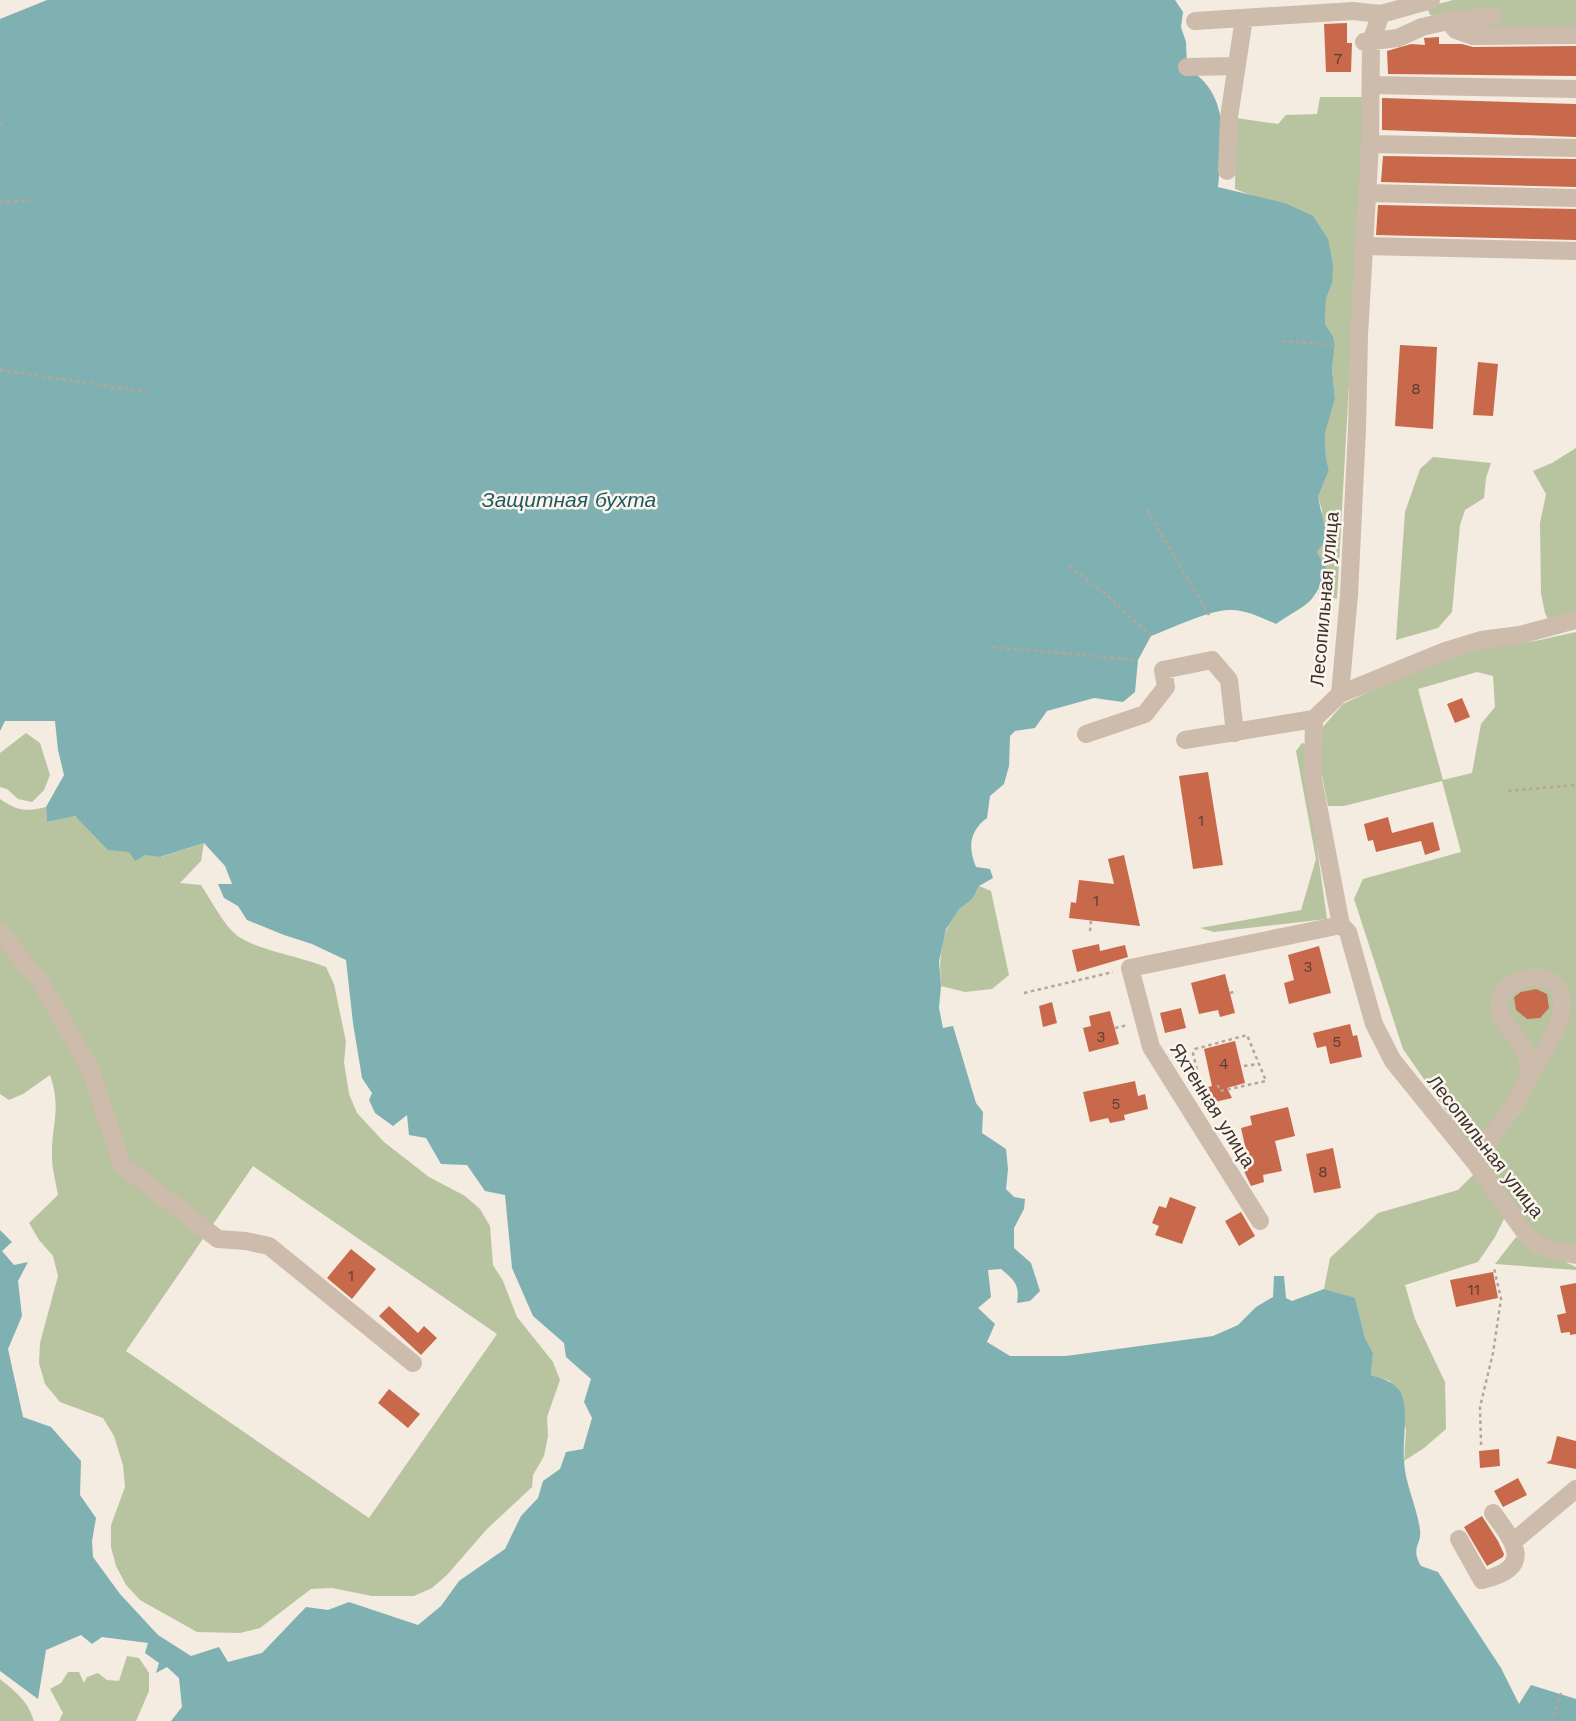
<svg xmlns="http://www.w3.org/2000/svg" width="1576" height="1721" viewBox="0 0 1576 1721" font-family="'Work Sans',sans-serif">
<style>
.green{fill:#b8c4a0;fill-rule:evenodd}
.water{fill:#7fb0b2}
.building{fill:#c8694b}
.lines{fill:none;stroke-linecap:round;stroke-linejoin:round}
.path{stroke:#b9a596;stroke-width:2.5;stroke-dasharray:3.5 3.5;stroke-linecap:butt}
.minor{stroke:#cdbbac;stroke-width:18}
.labels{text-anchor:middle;stroke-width:5;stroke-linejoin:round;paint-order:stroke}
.number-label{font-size:16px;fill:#5e3e33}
.street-label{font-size:19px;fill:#3b302b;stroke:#fbf5ee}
.water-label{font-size:21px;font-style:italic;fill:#1f5a5e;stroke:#fbf5ee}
</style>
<rect width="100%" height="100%" fill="#f4ebe1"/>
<path class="green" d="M1453,0H1576V28L1468,30L1452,16L1430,15L1427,7Z
M1320,97H1365L1337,599L1318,594L1327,569L1317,552L1322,510L1318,497L1329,470L1326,458L1325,432L1335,399L1332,369L1335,345L1333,336L1325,324L1326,299L1332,284L1285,203L1261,199L1235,189L1236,118L1278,124L1286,115L1317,114Z
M1576,448V616L1550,623L1545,613L1541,594L1540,523L1546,494L1533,471L1552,463Z
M1433,457L1491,463L1486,478L1484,498L1465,510L1460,525L1452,612L1438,628L1396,640L1405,512L1420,469Z
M1576,632V1246L1556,1244L1533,1232L1484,1163C1492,1141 1513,1126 1524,1105L1472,1148L1403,1049L1354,899L1363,879L1461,852L1442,781L1344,806H1328L1319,760L1322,728L1343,704L1406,674L1477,649L1535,641ZM1477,672L1493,676L1495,707L1481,724L1472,773L1443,780L1418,689Z
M26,733L40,743L50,775L44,790L32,802L18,799L7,789L0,787V753Z
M1302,743L1306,744L1308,783L1327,919L1214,932L1200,928L1301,910L1316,859L1296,751Z
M0,799C18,811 25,812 46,807L47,822L74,816L129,852L161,857L204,843L201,861L180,883L201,885C211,900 220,918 232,931C248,949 301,956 326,967L334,984L346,1042L344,1062L349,1094L357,1113L384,1142L429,1177L465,1196L480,1209L490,1226L493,1265L503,1281L517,1317L553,1362L560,1380L547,1417L548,1436L544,1456L533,1475L532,1487L487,1529L447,1575L432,1588L414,1596H372L332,1588L311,1589L260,1628L240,1633L197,1632L140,1600L126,1585L116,1566L111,1547V1525L125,1487L123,1465L114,1436L103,1418L60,1402L45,1384L39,1363L40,1343L58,1276L53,1256L39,1240L29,1223L58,1195C56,1183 52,1169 52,1157C51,1124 62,1110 50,1075L23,1094L9,1100L0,1094ZM253,1166L497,1334L369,1518L126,1351Z
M979,886L991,891L1009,975L992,989L965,992L941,986C939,959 940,934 957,911C965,901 972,899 979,886Z
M1476,1172L1505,1217L1495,1237L1478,1262L1405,1285L1415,1319L1445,1382L1446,1429L1424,1448L1404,1461L1406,1429L1390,1381L1371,1375L1373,1353L1365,1338L1355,1299L1324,1289L1330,1258L1378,1213L1458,1190Z
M1516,1237L1528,1245L1576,1267V1270L1495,1264Z
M127,1656L139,1658L149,1673V1691L136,1721H59L63,1713L50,1689L61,1683L68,1672H79L84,1683L87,1677L98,1673L107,1680L119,1681Z
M0,1679C16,1692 28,1701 34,1721H0Z"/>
<path class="water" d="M47,0H1175L1183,12L1181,27L1186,42L1187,68C1232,95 1222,142 1218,187L1285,203L1313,216L1328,239L1333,265L1332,284L1326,299L1325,324L1333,336L1335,345L1332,369L1335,399L1325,433L1326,458L1329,470L1318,497L1327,538L1317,552L1327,569C1312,608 1308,602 1276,624C1262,618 1245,609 1229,610C1207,611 1172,628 1151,636L1138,660L1135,692L1123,702L1094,698L1047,711L1035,728L1015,731L1010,736L1009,766L1004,784L990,796L987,818C969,831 968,848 976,867L990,869L993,878L979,886L972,899L959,909L946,929L939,961L941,986L939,1008L943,1028L953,1026L976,1103L983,1112L982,1133L1006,1149L1008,1169L1006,1189L1014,1197L1025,1199L1024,1209L1014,1228V1248L1031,1263L1040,1291L1030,1301L1017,1303C1020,1284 1014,1280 1001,1269L988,1270L991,1297L978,1308L995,1324L987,1342L1010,1356H1066L1213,1336L1238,1325L1256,1307L1273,1297L1274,1276H1284L1286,1298L1292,1301L1324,1289L1355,1298L1365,1338L1373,1353L1371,1375C1381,1378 1392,1381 1399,1390C1410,1406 1402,1442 1404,1461C1405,1484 1417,1507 1420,1530C1422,1545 1410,1547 1421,1566L1438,1572L1501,1668L1519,1704L1531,1685L1576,1699V1721H171L182,1707L179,1678L167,1667L156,1673L159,1663L145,1653L148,1643L102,1637L92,1644L81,1635L46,1650L38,1699L0,1671V1230L12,1242L2,1251L14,1265L28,1262L18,1281L22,1316L8,1349L23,1417L51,1427L81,1461L80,1495L96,1518L92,1541L93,1557L120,1594L158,1635L191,1656L219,1647L228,1662L262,1653L306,1607L328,1610L349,1602L418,1625L441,1606L459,1581L505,1549L521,1516L538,1498L543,1481L560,1469L566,1452L583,1449L592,1418L584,1402L591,1379L566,1357L564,1343L533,1316L512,1268L505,1195L485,1191L467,1165L441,1164L426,1138L409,1135L407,1115L393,1126L375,1113L369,1100L372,1093L362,1078L353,1023L346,960L312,944L284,935L247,920L238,906L224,898L218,884H232L225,866L204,843L160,857L145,855L135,861L129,852L108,850L75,816L47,822L46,807L64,775L58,750L55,721H5L0,731V19Z"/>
<path class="building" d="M1347,23V43H1352L1351,72H1326L1324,24Z
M1439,37V44H1462L1473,47L1576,46V76L1388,74L1387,51L1411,44L1425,45L1424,38Z
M1382,98L1576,104V137L1382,130Z
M1383,156L1576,159V187L1381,182Z
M1378,205L1576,209V240L1376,235Z
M1400,345L1437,347L1433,429L1395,426Z
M1478,362L1498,364L1493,416L1473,415Z
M1462,698L1470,717L1455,723L1447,704Z
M1208,772L1223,865L1193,869L1179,776Z
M1388,817L1392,833L1433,822L1440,850L1425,855L1421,841L1376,852L1373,840L1368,841L1364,824Z
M1124,855L1140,926L1069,918L1071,902L1076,903L1079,880L1114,884L1108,859Z
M1099,944L1100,951L1125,945L1128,957L1077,972L1072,950Z
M1319,946L1331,993L1289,1004L1284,983L1294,980L1288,955Z
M1225,974L1235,1013L1220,1017L1218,1010L1199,1014L1191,983Z
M1536,989L1547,994L1549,1008L1540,1018L1527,1019L1516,1010L1514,997L1521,992Z
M1052,1002L1057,1023L1043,1027L1039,1006Z
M1181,1008L1186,1028L1165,1033L1160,1013Z
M1110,1011L1119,1044L1089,1052L1083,1028L1091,1026L1089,1016Z
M1350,1024L1353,1036L1357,1035L1362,1057L1330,1064L1326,1046L1317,1048L1313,1033Z
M1235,1041L1245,1083L1227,1088L1232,1098L1202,1105L1198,1090L1212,1086L1204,1049Z
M1135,1081L1138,1096L1145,1094L1148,1109L1124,1115L1125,1120L1110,1123L1108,1118L1090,1122L1083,1092Z
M1288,1107L1295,1136L1275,1141L1282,1171L1263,1175L1264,1182L1251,1186L1243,1169H1244L1242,1156L1247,1155L1241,1128L1252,1125L1250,1116Z
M1333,1148L1341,1188L1314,1193L1306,1154Z
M1170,1197L1196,1207L1182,1244L1155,1235L1159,1226L1152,1223L1159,1206L1166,1208Z
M1241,1212L1255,1236L1239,1246L1225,1221Z
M351,1249L376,1269L352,1299L327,1278Z
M1493,1272L1498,1298L1456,1307L1450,1280Z
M1576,1283V1334L1570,1335V1332L1561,1333L1557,1315L1566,1313L1560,1286Z
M389,1306L418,1333L424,1326L437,1338L421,1355L379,1316Z
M389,1389L420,1414L408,1428L378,1403Z
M1557,1436L1576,1441V1469L1546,1463L1551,1460Z
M1499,1449L1500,1466L1480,1468L1479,1451Z
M1518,1478L1527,1495L1503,1507L1494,1491Z
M1482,1516L1498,1541L1504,1554L1503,1557L1487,1566L1464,1527Z"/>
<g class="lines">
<path class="path" d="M0,123H3
M0,202L37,200
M1282,341L1335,345
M0,370L148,392
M1147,510L1209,615
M1069,566L1109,597L1151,636
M992,647L1138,660
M1508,791L1576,785
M1090,931L1091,920
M1024,993L1113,972
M1230,993L1237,991
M1115,1028L1128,1025
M1244,1066L1259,1064
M1200,1083L1193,1053L1195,1049L1247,1035L1266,1081L1220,1091L1217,1083
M1481,1445L1480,1407L1493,1353L1501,1299L1494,1268
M1554,1716L1561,1693"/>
<path class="minor" d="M1195,21L1353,11L1381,14L1431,0
M1448,21L1493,16
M1364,42L1398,38L1422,27L1448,21L1456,30L1473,36L1576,35
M1187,67L1237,66
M1371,85L1576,89
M1370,144L1576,148
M1227,171L1229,117L1244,18
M1367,193L1576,198
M1365,246L1576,251
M1576,620L1520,635L1481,640L1445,651L1340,694L1314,719L1313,779L1341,925L1348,932L1374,1024L1393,1061L1474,1161L1526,1234L1538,1244L1553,1251L1576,1255
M1340,694L1349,595L1357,429L1359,335L1370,144L1371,41L1381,14
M1086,734L1145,714L1166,687L1163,670L1212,660L1229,680L1235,733
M1185,740L1314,719
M0,933L41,982L90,1069L122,1165L218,1239L246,1241L269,1246L413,1363
M1474,1161L1516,1102L1530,1074C1529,1065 1527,1056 1523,1048C1516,1033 1501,1025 1499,1007C1497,977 1552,965 1561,995C1568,1019 1542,1055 1530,1074
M1260,1221L1151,1047L1130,968L1341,925
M1459,1539L1482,1580C1534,1568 1516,1544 1493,1513
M1514,1541L1576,1489"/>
</g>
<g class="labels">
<g class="number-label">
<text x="1338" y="64">7</text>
<text x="1416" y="394">8</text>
<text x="1201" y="826">1</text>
<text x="1096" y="906">1</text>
<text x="1308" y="972">3</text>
<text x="1101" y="1042">3</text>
<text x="1337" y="1047">5</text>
<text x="1224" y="1069">4</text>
<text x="1116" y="1109">5</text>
<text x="1323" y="1177">8</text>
<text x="351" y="1281">1</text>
<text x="1474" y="1295">11</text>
</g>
<g class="street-label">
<text transform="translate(1324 599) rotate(-85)" y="7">Лесопильная улица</text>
<text transform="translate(1213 1105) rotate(58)" y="7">Яхтенная улица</text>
<text transform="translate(1486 1146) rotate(52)" y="7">Лесопильная улица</text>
</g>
<g class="water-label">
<text x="569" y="507">Защитная бухта</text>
</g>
</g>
</svg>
